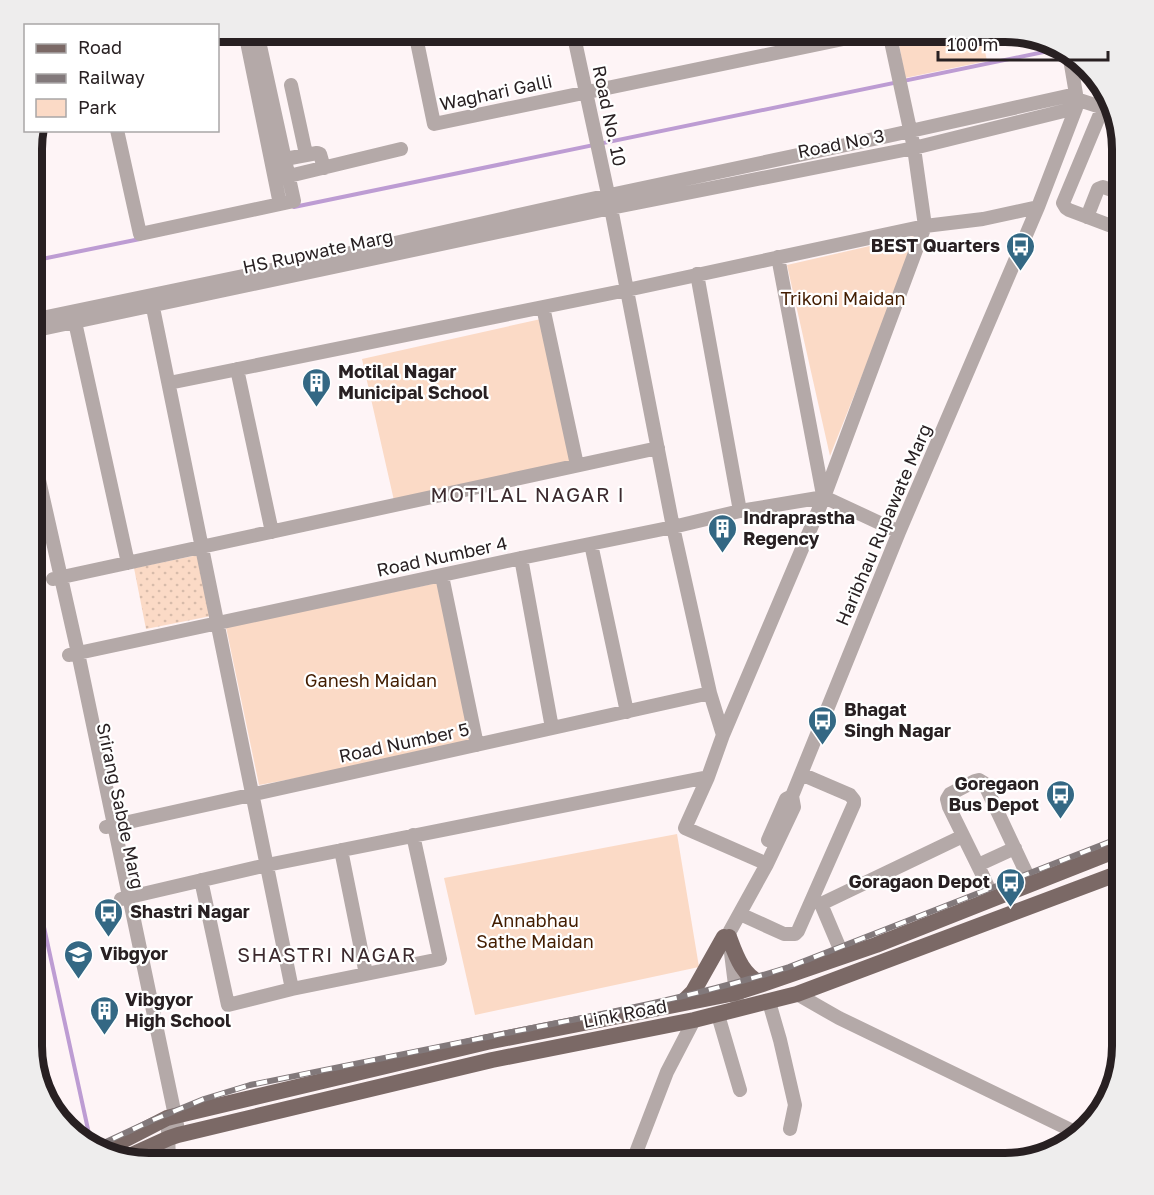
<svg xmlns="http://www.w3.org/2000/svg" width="1154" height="1195" viewBox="0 0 1154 1195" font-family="'Golos Text',sans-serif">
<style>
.grass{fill:url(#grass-dots)}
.park{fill:#fbdac6}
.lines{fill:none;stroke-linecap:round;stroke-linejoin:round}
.stream{stroke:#bd9cd3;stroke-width:4}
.minor{stroke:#b4a9a8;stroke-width:14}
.major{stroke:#7b6966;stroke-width:16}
.rail-casing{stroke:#82797b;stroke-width:6}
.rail{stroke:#fff;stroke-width:4;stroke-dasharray:11;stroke-linecap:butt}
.labels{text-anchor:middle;stroke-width:4.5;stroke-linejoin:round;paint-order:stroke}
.street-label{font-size:18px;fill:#282022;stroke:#fff}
.poi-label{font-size:18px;font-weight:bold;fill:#282022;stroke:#fff;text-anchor:start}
.park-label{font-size:18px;fill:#431d01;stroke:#fff}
.neighbourhood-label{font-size:20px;letter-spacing:1.5px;fill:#3c2a2e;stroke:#fff}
.rim{fill:none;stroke:#282022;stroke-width:8}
</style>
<defs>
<pattern id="grass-dots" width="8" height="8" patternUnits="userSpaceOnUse" patternTransform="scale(1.5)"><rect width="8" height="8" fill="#fbdac6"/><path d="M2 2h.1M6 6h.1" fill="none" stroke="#d7bbaa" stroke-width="1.8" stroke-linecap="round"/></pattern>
</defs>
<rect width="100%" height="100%" fill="#fef4f6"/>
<path class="grass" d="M198,555L211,616L146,629L134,568Z"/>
<path class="park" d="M897,32H981L987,61L905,78Z
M922,234L912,250L830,456L787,265Z
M541,319L574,466L395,505L362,359Z
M437,583L476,745L259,785L226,627Z
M677,834L699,967L475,1015L444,878Z"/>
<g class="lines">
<path class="stream" d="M294,207L1063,48
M32,261L140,239
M32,872L89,1134"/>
<path class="minor" d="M245,32L280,204
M415,32L434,124L877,32
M573,32L611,208L673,527L710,693L723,735
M291,85L306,154
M1076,99L1107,109
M1103,107L1063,203L1066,208L1069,210L1122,230
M117,130L140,234L294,201L257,32
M285,159L317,153L320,154L324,168
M289,176L401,149
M1087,217L1098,189L1103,187L1120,193
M778,257L823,495
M697,274L740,511
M151,298L292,989
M543,307L577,465
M32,320L315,261L577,202L888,136L1076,94
M75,322L128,563
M32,331L611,208L914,148L1076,108
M237,369L272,532
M169,383L627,290L925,226L983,219L1038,207
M32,449L78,653L177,1125
M824,497L899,532
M591,544L627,712
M521,558L552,728
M442,576L477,745
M53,579L658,448
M69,655L521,558L673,527L740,511L824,497
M106,827L710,693
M768,840L786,799L792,796
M341,850L366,974
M767,864L685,828L708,777L723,735L824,497L925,226L914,148L889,32
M978,865L1015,848
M201,880L228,1005L292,989L440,959L413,835
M993,898L982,874L949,807L947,799L950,794L975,781L979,780L984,783L1031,883
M121,899L267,865L708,777
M740,914L784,934H795L798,931L854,804V800L850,795L801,774
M843,956L821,904L963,836
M797,994L839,1018L1081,1135
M737,1001L729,937L730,931L767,864L794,807L792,796L899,532L1038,207L1076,108V94L1069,53
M769,1002L780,1040L795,1105L790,1129
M718,1015L740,1090
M168,1130L169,1163
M632,1163L667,1072L694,1020"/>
<path class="major" d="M729,937C736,956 743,977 763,984
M682,1003L693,992L724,937
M101,1152L167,1118L175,1116L487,1042L735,993L763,984L876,945L1122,848
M125,1158L169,1138L178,1135L492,1060L694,1020L797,994L1122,872"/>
<defs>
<path id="rail" d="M93,1148L153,1120L204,1099L250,1085C344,1066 438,1047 532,1028C618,1011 705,994 789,967L1122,837"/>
</defs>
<use href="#rail" class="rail-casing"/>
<use href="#rail" class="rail"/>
</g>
<defs>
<symbol id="bus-pin" viewBox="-11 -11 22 30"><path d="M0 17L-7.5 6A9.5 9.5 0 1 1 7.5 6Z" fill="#346884" stroke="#fff"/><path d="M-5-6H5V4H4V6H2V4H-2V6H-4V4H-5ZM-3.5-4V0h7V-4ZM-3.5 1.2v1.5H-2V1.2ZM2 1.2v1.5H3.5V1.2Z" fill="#fff"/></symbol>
<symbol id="building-pin" viewBox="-11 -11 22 30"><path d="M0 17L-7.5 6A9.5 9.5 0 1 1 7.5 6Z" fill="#346884" stroke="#fff"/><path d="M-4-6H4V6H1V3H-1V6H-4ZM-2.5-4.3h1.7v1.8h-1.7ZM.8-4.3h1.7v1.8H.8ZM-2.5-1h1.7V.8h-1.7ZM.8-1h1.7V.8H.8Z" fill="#fff"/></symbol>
<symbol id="school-pin" viewBox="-11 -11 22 30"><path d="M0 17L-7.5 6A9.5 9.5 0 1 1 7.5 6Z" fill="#346884" stroke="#fff"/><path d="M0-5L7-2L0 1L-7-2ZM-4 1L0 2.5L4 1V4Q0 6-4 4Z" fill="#fff"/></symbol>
</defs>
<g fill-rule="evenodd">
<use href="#bus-pin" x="1004" y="230" width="33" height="45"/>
<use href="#building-pin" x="300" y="366" width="33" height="45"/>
<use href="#building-pin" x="706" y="512" width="33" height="45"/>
<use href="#bus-pin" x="806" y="704" width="33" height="45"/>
<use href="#bus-pin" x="1044" y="778" width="33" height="45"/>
<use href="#bus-pin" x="994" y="866" width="33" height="45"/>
<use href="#bus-pin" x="92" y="896" width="33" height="45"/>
<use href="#school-pin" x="62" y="938" width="33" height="45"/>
<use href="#building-pin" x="88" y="994" width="33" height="45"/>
</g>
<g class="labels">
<g class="street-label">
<text transform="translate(496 93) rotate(-12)" y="6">Waghari Galli</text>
<text transform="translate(609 116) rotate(78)" y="6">Road No. 10</text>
<text transform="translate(841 144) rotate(-11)" y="6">Road No 3</text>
<text transform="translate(318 252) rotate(-12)" y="6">HS Rupwate Marg</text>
<text transform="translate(884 525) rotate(-67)" y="6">Haribhau Rupawate Marg</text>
<text transform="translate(442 557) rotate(-12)" y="6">Road Number 4</text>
<text transform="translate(404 743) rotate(-12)" y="6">Road Number 5</text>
<text transform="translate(120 806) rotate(78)" y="6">Srirang Sabde Marg</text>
<text transform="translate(625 1014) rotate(-11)" y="6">Link Road</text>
</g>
<g class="poi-label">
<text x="1000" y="252" text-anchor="end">BEST Quarters</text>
<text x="338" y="378">Motilal Nagar<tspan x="338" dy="21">Municipal School</tspan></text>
<text x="743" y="524">Indraprastha<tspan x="743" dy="21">Regency</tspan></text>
<text x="844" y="716">Bhagat<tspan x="844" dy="21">Singh Nagar</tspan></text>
<text x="1039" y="790" text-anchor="end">Goregaon<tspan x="1039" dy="21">Bus Depot</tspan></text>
<text x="990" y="888" text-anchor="end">Goragaon Depot</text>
<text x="130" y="918">Shastri Nagar</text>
<text x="100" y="960">Vibgyor</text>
<text x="125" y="1006">Vibgyor<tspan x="125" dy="21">High School</tspan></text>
</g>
<g class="park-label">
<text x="843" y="305">Trikoni Maidan</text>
<text x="371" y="687">Ganesh Maidan</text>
<text x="535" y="927">Annabhau<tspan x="535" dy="21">Sathe Maidan</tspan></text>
</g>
<g class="neighbourhood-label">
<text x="528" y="502">MOTILAL NAGAR I</text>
<text x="327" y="962">SHASTRI NAGAR</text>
</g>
</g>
<path d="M0 0H1154V1195H0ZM149 42H1005A107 107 0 0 1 1112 149V1046A107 107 0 0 1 1005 1153H149A107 107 0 0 1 42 1046V149A107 107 0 0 1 149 42Z" fill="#eeeded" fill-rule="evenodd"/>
<path class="rim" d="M149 42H1005A107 107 0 0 1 1112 149V1046A107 107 0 0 1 1005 1153H149A107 107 0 0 1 42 1046V149A107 107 0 0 1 149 42Z"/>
<rect x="24" y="24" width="195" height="108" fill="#ffffff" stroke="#a9a6a7" stroke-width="1.5"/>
<rect x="36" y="44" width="30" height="9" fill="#7b6966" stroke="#a9a6a7" stroke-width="1.5"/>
<text x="78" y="54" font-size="18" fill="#282022">Road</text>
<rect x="36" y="74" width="30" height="9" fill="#82797b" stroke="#a9a6a7" stroke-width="1.5"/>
<text x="78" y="84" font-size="18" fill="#282022">Railway</text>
<rect x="36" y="99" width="30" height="18" fill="#fbdac6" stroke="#a9a6a7" stroke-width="1.5"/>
<text x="78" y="114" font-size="18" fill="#282022">Park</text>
<path d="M938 51v9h170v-9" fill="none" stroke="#282022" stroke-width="3"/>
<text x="947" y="51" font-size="18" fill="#282022" stroke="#ffffff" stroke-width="4.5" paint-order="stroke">100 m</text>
</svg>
